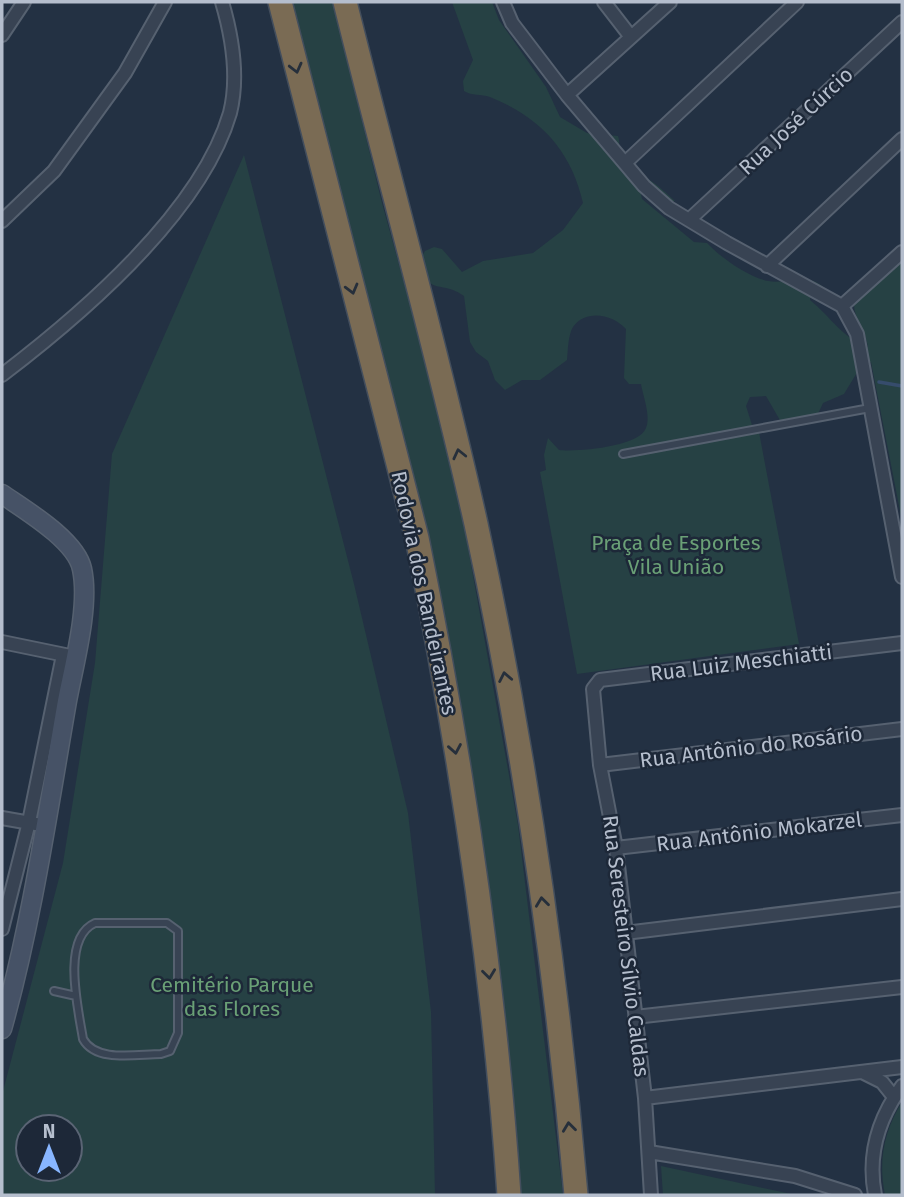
<svg xmlns="http://www.w3.org/2000/svg" width="904" height="1197" viewBox="0 0 904 1197" font-family="'Fira Sans',sans-serif">
<style>
.green{fill:#264144;fill-rule:evenodd}
.lines{fill:none;stroke-linecap:round;stroke-linejoin:round}
.stream{stroke:#364c6c;stroke-width:3.5}
.service-casing{stroke:#566170;stroke-width:10}
.minor-casing{stroke:#566170;stroke-width:16}
.secondary-casing{stroke:#566170;stroke-width:21}
.motorway-casing{stroke:#434e5d;stroke-width:26}
.service{stroke:#384353;stroke-width:6}
.minor{stroke:#384353;stroke-width:12}
.secondary{stroke:#465266;stroke-width:18}
.motorway{stroke:#7a6b54;stroke-width:23}
.oneway{stroke:#262f3b}
.labels{text-anchor:middle;stroke-width:5;stroke-linejoin:round;paint-order:stroke}
.street-label{font-size:21px;fill:#b5becd;stroke:#1d2838}
.park-label{font-size:21px;fill:#6aa076;stroke:#1d2838}
</style>
<rect width="100%" height="100%" fill="#233143"/>
<path class="green" d="M291,2H333L382,203L418,333L465,531L518,825L563,1195H521L513,1104L479,830Z
M452,2H492L499,20L546,87L560,117L587,133L618,136C622,146 614,154 617,163C624,183 634,172 648,179C658,185 667,194 675,201C663,202 653,192 641,194L642,199L694,242L707,243C720,257 748,277 768,281C787,285 811,271 826,290L811,293L810,300C832,318 841,337 868,347C866,332 853,317 854,303L902,260V521L871,362L858,371L844,394L823,403L817,416L781,422L766,396L750,397L746,406L752,425L721,439L759,432L799,644L577,674L540,472L546,470L544,455L548,438L559,450C577,452 639,447 646,428C651,416 643,396 641,384H629L624,378L626,329C614,315 586,308 573,327C568,335 568,350 567,360L540,380H522L505,390L495,380L488,361L476,352L470,342L464,296C441,279 426,298 420,259L425,251L434,247L442,249L462,272L483,261L533,253L563,230L583,203C571,150 540,117 490,97C481,94 472,96 464,91L463,81L473,60Z
M244,155L354,584L408,813L431,1012L435,1195H2V1095L63,863L95,663L112,454ZM28,1127H70V1169H28Z
M902,1102V1195H885C878,1161 884,1131 902,1102Z
M661,1166L796,1195H663Z"/>
<g class="lines">
<path class="stream" d="M879,382L902,386"/>
<defs>
<path id="service" d="M623,454L870,408
M95,923H167L178,931V1033L170,1051L161,1054C137,1054 96,1063 83,1039C78,1008 61,938 95,923Z
M54,991L76,996"/>
<path id="minor" d="M503,2L512,23L567,95L644,186L669,208L727,243L842,306L857,334L902,577
M604,2L631,37
M2,35L24,2
M567,95L670,2
M625,163L797,2
M690,219L902,22
M2,221L54,171L125,73L165,2
M767,266L902,139
M842,306L902,252
M2,375C82,314 201,212 230,113C239,77 232,36 222,2
M2,642L70,656
M600,765L902,729
M2,818L36,824
M616,848L902,815
M2,929L29,822L63,655
M625,933L902,899
M635,1017L902,987
M864,1073L882,1082L894,1097
M645,1098L902,1067
M649,1152L795,1176L855,1195
M651,1195L645,1098L616,848L600,765L593,689L600,680L902,643
M875,1195C867,1154 878,1119 902,1086"/>
<path id="secondary" d="M2,494C25,510 76,540 82,569C90,606 74,664 67,701C48,810 32,922 2,1029"/>
<path id="motorway" d="M280,2L417,538C461,755 494,974 509,1195
M345,2C388,176 437,349 476,524C523,741 557,974 576,1195"/>
</defs>
<use href="#service" class="service-casing"/>
<use href="#minor" class="minor-casing"/>
<use href="#secondary" class="secondary-casing"/>
<use href="#motorway" class="motorway-casing"/>
<use href="#service" class="service"/>
<use href="#minor" class="minor"/>
<use href="#secondary" class="secondary"/>
<use href="#motorway" class="motorway"/>
</g>
<defs><path id="oneway-chevron" d="M-2-3.5L2.5 0L-2 3.5" fill="none" stroke-width="1.6" stroke-linecap="round" stroke-linejoin="round" transform="scale(1.75)"/></defs>
<g class="oneway">
<use href="#oneway-chevron" transform="translate(296 68) rotate(76)"/>
<use href="#oneway-chevron" transform="translate(352 289) rotate(75)"/>
<use href="#oneway-chevron" transform="translate(459 454) rotate(-103)"/>
<use href="#oneway-chevron" transform="translate(505 677) rotate(-101)"/>
<use href="#oneway-chevron" transform="translate(455 749) rotate(80)"/>
<use href="#oneway-chevron" transform="translate(542 902) rotate(-97)"/>
<use href="#oneway-chevron" transform="translate(489 974) rotate(83)"/>
<use href="#oneway-chevron" transform="translate(569 1127) rotate(-97)"/>
</g>
<g class="labels">
<g class="street-label">
<text transform="translate(796 121) rotate(-43)" y="7">Rua José Cúrcio</text>
<text transform="translate(424 593) rotate(78)" y="7">Rodovia dos Bandeirantes</text>
<text transform="translate(741 663) rotate(-7)" y="7">Rua Luiz Meschiatti</text>
<text transform="translate(751 747) rotate(-7)" y="7">Rua Antônio do Rosário</text>
<text transform="translate(759 832) rotate(-7)" y="7">Rua Antônio Mokarzel</text>
<text transform="translate(626 946) rotate(83)" y="7">Rua Seresteiro Sílvio Caldas</text>
</g>
<g class="park-label">
<text x="676" y="550">Praça de Esportes<tspan x="676" dy="24">Vila União</tspan></text>
<text x="232" y="992">Cemitério Parque<tspan x="232" dy="24">das Flores</tspan></text>
</g>
</g>
<rect width="904" height="1197" fill="none" stroke="#b5becd" stroke-width="7"/>
<g transform="translate(49 1148)"><circle r="33" fill="#1d2838" stroke="#5a6474" stroke-width="2"/>
<path d="M0-5L12 26L0 18L-12 26Z" fill="#88b6ff"/>
<text y="-10" font-size="19" font-weight="bold" text-anchor="middle" fill="#b5becd">N</text>
</g>
</svg>
